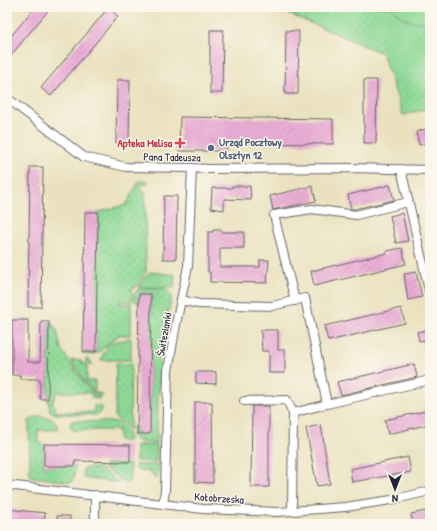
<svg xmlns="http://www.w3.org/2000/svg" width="437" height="531" viewBox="0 0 437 531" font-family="'Patrick Hand',sans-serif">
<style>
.green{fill:url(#green-dots);stroke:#587e68}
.pitch{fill:#8ed995;stroke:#587e68}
.building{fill:url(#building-hatch)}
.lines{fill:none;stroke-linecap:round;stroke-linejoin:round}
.minor-casing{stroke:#686569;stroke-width:10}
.minor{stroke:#fff;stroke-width:8}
.health-dot{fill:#e0444e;stroke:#fbf7ec;stroke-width:1.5}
.service-dot{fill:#5c6f8a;stroke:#fbf7ec;stroke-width:1.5}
.labels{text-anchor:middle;stroke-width:3;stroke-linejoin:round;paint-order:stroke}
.service-label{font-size:11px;font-weight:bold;fill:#4e5e75;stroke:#fbf7ec;text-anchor:start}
.health-label{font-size:11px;font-weight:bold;fill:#be3a42;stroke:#fbf7ec;text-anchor:end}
.street-label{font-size:11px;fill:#22223b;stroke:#fbf7ec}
</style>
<defs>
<pattern id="green-dots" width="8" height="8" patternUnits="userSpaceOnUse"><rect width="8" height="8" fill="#8ed995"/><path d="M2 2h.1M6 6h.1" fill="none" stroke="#7aba81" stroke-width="1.8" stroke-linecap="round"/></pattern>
<pattern id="building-hatch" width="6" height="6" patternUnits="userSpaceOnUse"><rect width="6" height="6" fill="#ebaed6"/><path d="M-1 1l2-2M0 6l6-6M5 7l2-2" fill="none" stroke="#c995b9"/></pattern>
</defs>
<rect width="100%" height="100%" fill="#fbf7ec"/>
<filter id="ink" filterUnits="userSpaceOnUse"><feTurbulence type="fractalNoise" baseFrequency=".025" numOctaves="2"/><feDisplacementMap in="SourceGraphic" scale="8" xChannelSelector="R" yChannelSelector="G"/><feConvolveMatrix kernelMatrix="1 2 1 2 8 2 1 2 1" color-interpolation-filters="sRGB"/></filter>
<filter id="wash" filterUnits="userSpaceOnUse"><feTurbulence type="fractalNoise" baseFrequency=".012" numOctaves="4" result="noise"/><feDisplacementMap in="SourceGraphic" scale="16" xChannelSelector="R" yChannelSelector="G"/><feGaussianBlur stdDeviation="0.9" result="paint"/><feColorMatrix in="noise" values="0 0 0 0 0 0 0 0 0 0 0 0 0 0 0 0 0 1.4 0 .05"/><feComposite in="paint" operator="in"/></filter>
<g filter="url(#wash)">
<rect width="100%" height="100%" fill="#eae2bf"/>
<path class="green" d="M272,7H430V108L403,115L382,53Z
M139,181H148V184L140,185V191H145L146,272L135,288H132V302L120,301V304H131V333L130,335H119L98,353L87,355L83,352H96L98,212L126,205Z
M150,272L175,275L174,288L138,287Z
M138,289H165L172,295L158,362L161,367L158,397L157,441L156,443L140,442L133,437L134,426L137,427V434L150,433L151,294H139V303H137L136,301L134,300V294Z
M49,320L57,330L61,349L85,384L99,399L92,398L91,393L56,392L55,398L53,399V405L55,407L56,412H94V406H100L102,408L99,413L96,415L55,414L50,411L48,399Z
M127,338H130L131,339V360H101C105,348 111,340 125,340Z
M86,359L90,360L92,364L87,365V381H95V393H100L102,395L100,398L86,383L71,360H81L82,364H86Z
M116,363L131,364L130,430L115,417Z
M40,416C50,418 54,418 58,428L56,430H38V442L44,444V466H75L74,477L71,482L33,477L30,475L29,421L33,418Z
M72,421L117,422L128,432L129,440L127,442L119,440L118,430H74L71,428L70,424Z
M136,445H157V461H136Z
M105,464H128L130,465V481L125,483L104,468Z
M154,464L158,466L157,478H154L151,472L137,470L135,467V465Z
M85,468H99L119,483L84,478L83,469Z"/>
<path class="pitch" d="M391,7H430V21C414,25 401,20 391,7Z"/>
<g id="blocks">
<path class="building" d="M35,7H51L7,60V41Z
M108,8L118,16L51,96L41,88Z
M210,30H223L222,93H210Z
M286,31H299L298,94H285Z
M117,80H130L129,143H116Z
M364,80H377L376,143H364Z
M180,117L333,119V144L226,143V151H179Z
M430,128V142L419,145L416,132Z
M30,167H43L41,307H28Z
M390,185L394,200L355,209H351L348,195Z
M232,186H250L251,200L224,199V210L211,208L212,188H232Z
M312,186L316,201L273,210L270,196Z
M164,196H177L176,259H163Z
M85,212H98L96,352H83Z
M402,213L408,241L396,243L390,216Z
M213,230H222V232H244V248H220V267H260V260H269L267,283L210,282V272H208V232H213Z
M402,248L406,264L314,286L311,271L387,253V251Z
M416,272L422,297L408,300L404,274Z
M139,294H151L150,434H137Z
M401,308L405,323L328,341L324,326Z
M12,320H28V362H40L41,321H49L48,399H40V379H20V375H12Z
M430,329V355L427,356L424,340L419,341L417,332Z
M261,330H278V350H285V373H269V351H262Z
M414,364L417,377L341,395L337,382Z
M196,372H216V384L196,383Z
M195,402H212L213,483L195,482Z
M252,406H269V487H251Z
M430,410V424L388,434L385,420Z
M321,425L330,484L317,486L306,428Z
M44,444L130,445V462L75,461V466H44Z
M408,457L411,472L352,482L350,469Z
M7,509L45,513L44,524H7Z
M426,511L428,524H413L411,514Z
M57,516H70V524H57Z"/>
</g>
</g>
<g filter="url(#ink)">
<use href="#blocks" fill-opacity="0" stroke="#686569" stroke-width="1"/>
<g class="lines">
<defs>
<path id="minor" d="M7,98L84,157L126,167L192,168L208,169L351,168L430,170
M401,169L430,294
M181,300L199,304L272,306L305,298L327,404L430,380
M295,301L274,215L312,209L356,215L408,202
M244,401L287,400L293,413L292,511
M293,413L327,404
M7,485L203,509L278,512L345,507L391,500L430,491
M163,504L165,491L168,371L176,324L188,266L192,168
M95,524V495"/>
</defs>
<use href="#minor" class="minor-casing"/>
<use href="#minor" class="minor"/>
</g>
</g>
<path class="health-dot" d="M178 137h4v4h4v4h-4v4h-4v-4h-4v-4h4z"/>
<circle class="service-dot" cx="211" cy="148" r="4"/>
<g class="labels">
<g class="service-label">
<text x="219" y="146">Urząd Pocztowy<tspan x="219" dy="13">Olsztyn 12</tspan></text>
</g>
<g class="health-label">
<text x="172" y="147">Apteka Melisa</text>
</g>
<g class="street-label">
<text transform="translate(172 157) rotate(1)" y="4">Pana Tadeusza</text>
<text transform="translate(164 334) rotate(-80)" y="4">Świtezianki</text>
<text transform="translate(219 498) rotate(4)" y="4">Kołobrzeska</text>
</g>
</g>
<rect width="437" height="531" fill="none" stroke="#fbf7ec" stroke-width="24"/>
<g transform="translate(395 489) rotate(180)" stroke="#fbf7ec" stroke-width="3" paint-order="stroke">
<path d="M0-3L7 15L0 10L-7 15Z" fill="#22223b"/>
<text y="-6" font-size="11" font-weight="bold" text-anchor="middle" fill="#22223b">N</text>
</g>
</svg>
